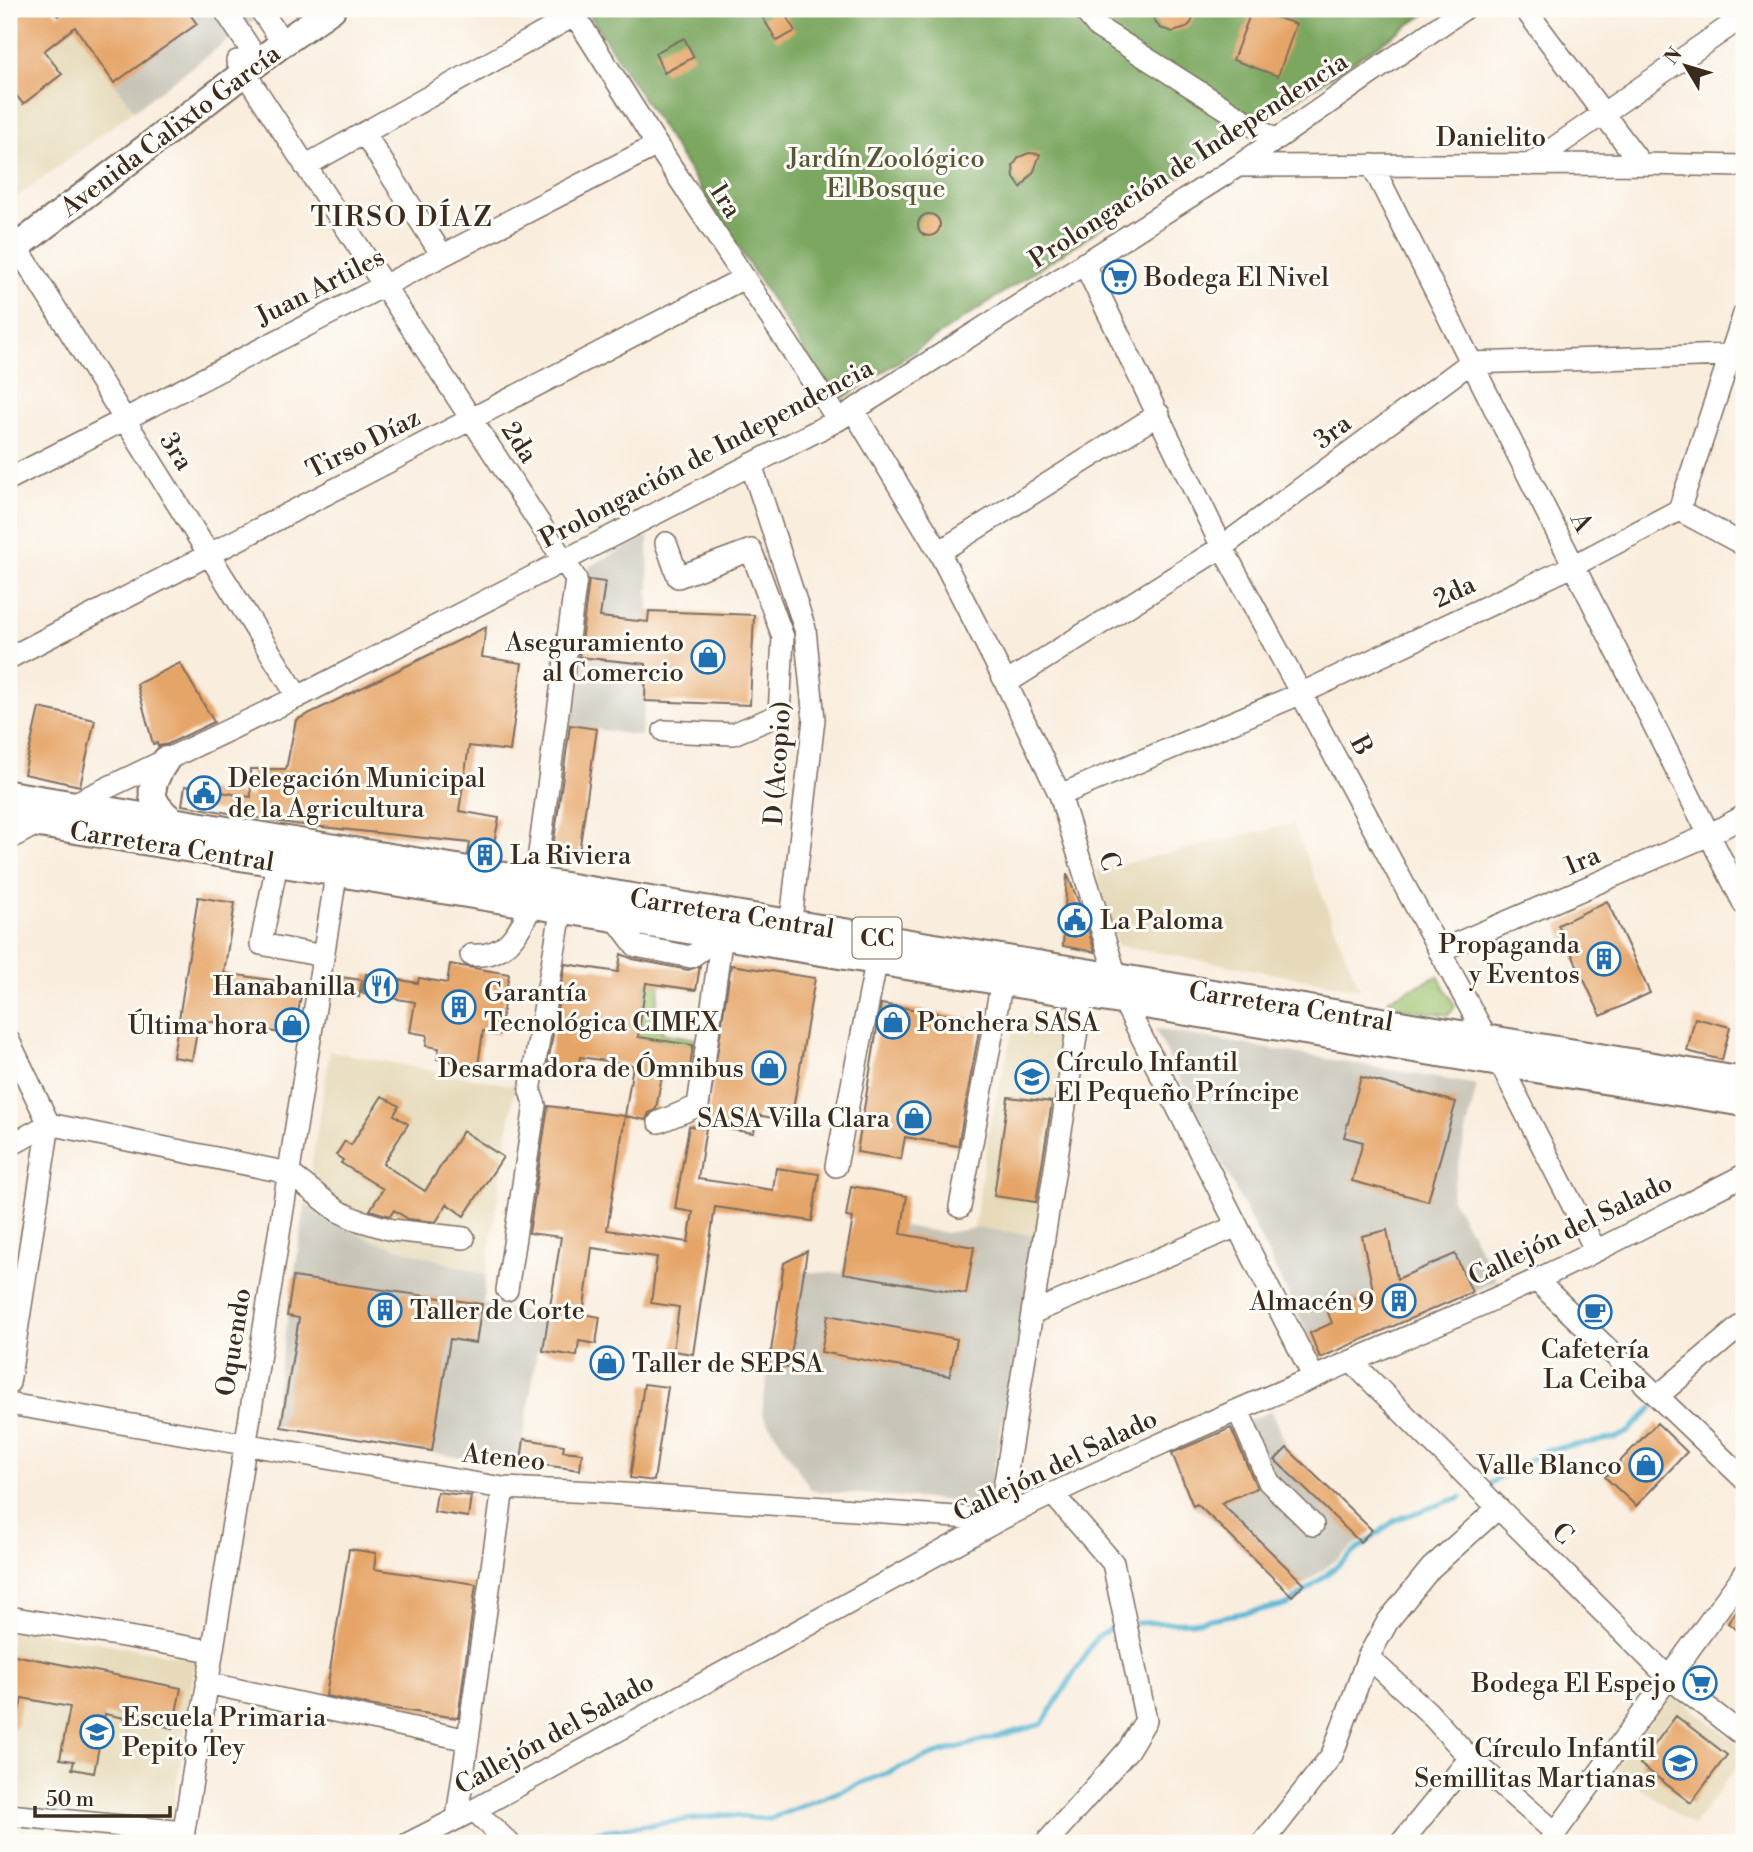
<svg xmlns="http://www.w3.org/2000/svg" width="1753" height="1852" viewBox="0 0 1753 1852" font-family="'Libre Bodoni',serif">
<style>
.built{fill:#e6daba}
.industrial{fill:#c8c4b8}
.green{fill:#9bc16c;stroke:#6b7645;stroke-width:2}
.forest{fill:#7ca760;stroke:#5c683f;stroke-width:2}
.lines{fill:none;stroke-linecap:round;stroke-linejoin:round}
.stream{stroke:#54b5d3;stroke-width:5}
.building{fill:#e6a567}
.minor-casing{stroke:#7e6e61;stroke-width:24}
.major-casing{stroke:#7e6e61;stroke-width:30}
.minor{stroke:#fff;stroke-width:21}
.major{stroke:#fff;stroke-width:26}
.labels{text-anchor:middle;stroke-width:6;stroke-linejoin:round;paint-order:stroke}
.shield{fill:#fdfcf7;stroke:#75695f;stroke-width:2}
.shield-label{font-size:24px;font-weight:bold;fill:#3b2a1e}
.street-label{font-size:26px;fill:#3b2a1e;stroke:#fdfcf7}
.park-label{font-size:26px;fill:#585735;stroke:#fdfcf7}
.poi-label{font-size:26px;fill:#3b2a1e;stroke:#fdfcf7;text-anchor:start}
.neighbourhood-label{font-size:28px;letter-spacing:2px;fill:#3b2a1e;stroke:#fdfcf7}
</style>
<rect width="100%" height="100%" fill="#fdfcf7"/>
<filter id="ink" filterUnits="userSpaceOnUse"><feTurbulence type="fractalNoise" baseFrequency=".0143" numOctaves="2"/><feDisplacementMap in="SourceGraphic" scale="14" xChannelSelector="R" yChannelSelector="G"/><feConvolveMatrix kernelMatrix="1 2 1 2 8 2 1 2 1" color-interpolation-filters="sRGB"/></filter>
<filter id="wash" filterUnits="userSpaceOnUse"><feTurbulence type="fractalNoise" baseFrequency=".00686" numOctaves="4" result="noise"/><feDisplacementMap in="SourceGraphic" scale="28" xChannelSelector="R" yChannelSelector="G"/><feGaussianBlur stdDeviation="1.57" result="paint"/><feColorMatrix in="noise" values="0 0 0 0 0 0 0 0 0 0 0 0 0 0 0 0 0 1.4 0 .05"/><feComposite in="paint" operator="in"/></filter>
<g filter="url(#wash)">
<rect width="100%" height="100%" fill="#f9edde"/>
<path class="built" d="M9,9H62L134,110L9,203Z
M1293,824L1360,989L1117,945L1096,870Z
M1016,1017L1071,1025L1039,1235L974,1228L989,1130Z
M330,1051L515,1086L486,1275L372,1240L305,1206Z
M9,1627L196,1659L171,1822L9,1805Z
M1671,1693L1744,1748V1757L1693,1826L1615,1768Z"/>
<path class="industrial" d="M62,9H247L255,20L134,110Z
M648,536L649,611L645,701L641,736L569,725L590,566Z
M1155,1029L1477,1085L1451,1197L1497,1281L1320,1358Z
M305,1206L372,1240L486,1275L483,1304L548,1315L543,1351H537L519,1468L271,1425Z
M853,1218L946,1233L974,1228L1039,1235L987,1503L812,1491L762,1413L769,1365L789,1368L804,1272L843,1273Z
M1271,1411L1287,1448L1372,1530L1360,1542L1304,1584L1292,1596L1208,1515L1193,1506L1172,1452Z"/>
<path class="green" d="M1438,976L1455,1006L1448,1015L1388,1006L1389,999Z
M646,982L660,985L653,1024L663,1026L662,1033L697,1039L696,1046L638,1037Z"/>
<path class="forest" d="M586,9H1433L837,402Z"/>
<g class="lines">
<path class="stream" d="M1491,1483L1546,1450L1615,1438L1628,1432L1652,1408
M1136,1623L1193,1622L1288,1605L1395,1520L1461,1497
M565,1836L722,1815L770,1819L935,1754L1042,1724L1096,1638L1113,1627"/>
</g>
<g id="blocks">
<path class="building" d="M18,9H52L58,16L69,9H186L197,24L114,83L75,27L44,51L62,74L23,104L9,86V16Z
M778,9H782L795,31L777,41L763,18Z
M1149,9H1196L1191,23L1186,28L1173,32L1160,28L1156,23Z
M1252,9L1296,24L1278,76L1233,60Z
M684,38L694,57L664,73L655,53Z
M1029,153L1040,154L1034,171L1021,188L1014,178L1013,166L1019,157Z
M918 225a11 11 0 1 1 22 0a11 11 0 1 1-22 0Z
M589,580L605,582L600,617L648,622L649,611L754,615L750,705L645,701L646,664L579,657Z
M486,627L482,657L522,663L510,751L469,746L459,811L499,818L491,858L468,854L470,843L294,824L182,805L185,786L251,797L250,769H286L296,720Z
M180,663L214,722L168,744L158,746L157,743L153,744L137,684Z
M39,708L95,720L80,786L24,774Z
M570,725L597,729L578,859L552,855Z
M1067,874L1082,910L1095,952L1063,946Z
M198,897L235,903L224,973L303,985L294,1035L199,1020L192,1060L173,1057Z
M1607,901L1650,993L1601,1016L1558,925Z
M621,954L633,959L688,970L700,966L696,990L646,983L638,1037L693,1045L689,1074L663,1070L656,1109L649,1113L646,1120L625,1116L633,1065L580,1057L578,1069L548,1063L565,964L618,972Z
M450,964L509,974L499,1034L483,1031L478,1066L437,1059L439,1048L426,1046L427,1035L410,1032L415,1002L362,993L366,974L418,983L419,978L447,983Z
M731,965L815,978L791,1121L756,1115L754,1133L706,1126Z
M341,977L362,980L359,997L338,994Z
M881,1004L981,1020L958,1146L905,1137L901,1159L857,1152Z
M1695,1018L1730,1027L1722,1060L1687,1051Z
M1361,1077L1456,1102L1428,1201L1352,1181L1363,1142L1344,1137Z
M382,1096L399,1106L394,1115L408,1124L383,1164L425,1191L463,1131L503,1157L464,1216L447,1204L436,1222L408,1219L394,1210L390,1216L370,1210L383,1189L341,1163L343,1160L336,1155L345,1141L351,1145Z
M1008,1097L1052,1102L1036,1202L994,1196Z
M548,1106L625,1116L607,1230L688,1242L693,1212L675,1209L689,1126L706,1128L698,1179L773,1190L776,1168L819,1174L812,1221L715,1207L693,1354L673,1351L679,1307L651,1303L657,1257L592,1248L583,1314L600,1317L596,1344L579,1341L577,1356L543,1351L561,1237L529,1233Z
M851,1186L907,1196L901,1234L974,1247L966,1294L843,1273L853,1218L846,1217Z
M1387,1230L1397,1279L1455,1254L1472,1292L1320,1358L1310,1333L1332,1323L1327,1310L1373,1290L1362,1236Z
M807,1251L789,1368L769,1365L784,1263Z
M293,1277L482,1304L476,1343L450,1339L432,1451L281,1427L299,1318L287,1316Z
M828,1315L957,1339L950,1376L821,1352Z
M644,1384L668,1387L654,1481L630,1478Z
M1657,1423L1687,1452L1636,1506L1605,1477Z
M1231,1428L1257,1488L1221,1503L1304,1584L1292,1596L1197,1504L1193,1506L1172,1453Z
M524,1439L564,1445L563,1451L582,1453L580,1470L521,1462Z
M1287,1448L1372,1530L1360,1542L1275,1460Z
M437,1492L471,1496L468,1517L434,1512Z
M349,1549L376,1553L374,1569L476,1584L458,1718L374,1706L326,1696Z
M1744,1601V1635L1728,1623Z
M9,1654L181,1688L173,1728L105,1714L94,1773L72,1769L74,1761L60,1759L70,1707L22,1698L16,1728L9,1727Z
M1676,1716L1727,1755L1691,1803L1640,1764Z"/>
</g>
</g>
<g filter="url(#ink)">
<use href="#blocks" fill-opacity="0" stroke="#7e6e61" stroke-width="2"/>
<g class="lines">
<defs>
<path id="minor" d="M224,9L251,50
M260,9L283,43
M571,9L657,145L838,420
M1083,9L1099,28L1275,140
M1525,9L1641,164
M237,61L576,579L532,905C518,933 506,958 471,955
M364,133L442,255
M1372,165L1744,904
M1529,165L1744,16
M305,166L575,15
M1238,166L1641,164L1744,166
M9,234L298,697
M1084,263L1222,547L1500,1063L1596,1251
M853,410L939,552L1006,683L1060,795L1124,1002L1313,1376
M751,464L805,629L814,719L789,938
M9,479L657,145
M1679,510L1744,545
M939,552L1159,414
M9,658L744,278
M1006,683L1222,547L1470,363L1731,355
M664,731L733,734L779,715L783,637L751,550L678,577L666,543
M1060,795L1302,693L1573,566L1679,510L1744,314
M9,839L71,805L298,697L838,420L1238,166L1464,9
M280,848L261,944L323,956
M615,918L636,946L691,957L722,935L698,1106L659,1122
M1439,951L1709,835L1744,816
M9,1041L49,1124L9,1383
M9,1146L49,1124L289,1173L338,1211L355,1219L392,1230L464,1238
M836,1166L879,948
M960,1207L1002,981
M1536,1280L1744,1479
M507,1290L535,1105L530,1091L564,895
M1032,1313L1237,1226
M1351,1361L1669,1678L1744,1736
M1658,1396L1744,1323
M9,1404L503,1488L594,1492L999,1520L1085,980
M1238,1410L1269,1482L1313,1525
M9,1617L212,1651
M1368,1657L1428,1712L1470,1758L1556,1833
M207,1683L468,1740
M474,1810L509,1843
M9,1815L184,1832
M457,1818L503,1488
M182,1843L339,857
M409,1843L474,1810L999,1520C1174,1432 1358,1362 1536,1280C1607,1247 1675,1210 1744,1175
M1046,1843L1128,1750L1146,1720L1113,1563L1052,1493
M1263,1843L1332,1755L1368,1657L1388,1621L1431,1568L1498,1508
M1401,1843L1470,1758
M1548,1843L1744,1574"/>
<path id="major" d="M9,253L283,43L332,9
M166,760C148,787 146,800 173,821V827
M9,794L1744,1081
M9,819L1744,1103"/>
</defs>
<use href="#minor" class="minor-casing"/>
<use href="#major" class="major-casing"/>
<use href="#minor" class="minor"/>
<use href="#major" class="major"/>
</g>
</g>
<defs>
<symbol id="supermarket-ring" viewBox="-11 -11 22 22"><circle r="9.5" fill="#fdfcf7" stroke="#1f6fb2" stroke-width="1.5"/><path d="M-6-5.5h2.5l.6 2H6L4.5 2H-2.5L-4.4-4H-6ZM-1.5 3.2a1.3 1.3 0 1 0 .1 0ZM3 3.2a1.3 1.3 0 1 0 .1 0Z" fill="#1f6fb2"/></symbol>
<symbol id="shop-ring" viewBox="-11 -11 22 22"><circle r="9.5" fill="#fdfcf7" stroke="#1f6fb2" stroke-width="1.5"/><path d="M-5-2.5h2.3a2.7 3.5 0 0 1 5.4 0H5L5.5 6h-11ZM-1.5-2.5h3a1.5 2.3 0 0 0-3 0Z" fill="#1f6fb2"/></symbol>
<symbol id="civic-ring" viewBox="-11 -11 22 22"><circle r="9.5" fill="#fdfcf7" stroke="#1f6fb2" stroke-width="1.5"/><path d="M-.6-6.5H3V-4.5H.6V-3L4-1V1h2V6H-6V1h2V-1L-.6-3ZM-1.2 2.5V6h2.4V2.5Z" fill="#1f6fb2"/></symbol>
<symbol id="building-ring" viewBox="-11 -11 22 22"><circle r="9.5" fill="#fdfcf7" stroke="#1f6fb2" stroke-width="1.5"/><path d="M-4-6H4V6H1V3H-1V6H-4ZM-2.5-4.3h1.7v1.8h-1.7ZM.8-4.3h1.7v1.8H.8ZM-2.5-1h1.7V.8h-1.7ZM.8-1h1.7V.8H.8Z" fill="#1f6fb2"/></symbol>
<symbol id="restaurant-ring" viewBox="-11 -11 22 22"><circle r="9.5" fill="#fdfcf7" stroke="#1f6fb2" stroke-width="1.5"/><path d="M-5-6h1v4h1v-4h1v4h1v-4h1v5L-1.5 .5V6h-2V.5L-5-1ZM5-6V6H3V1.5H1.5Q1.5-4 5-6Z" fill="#1f6fb2"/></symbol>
<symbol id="school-ring" viewBox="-11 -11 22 22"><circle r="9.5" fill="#fdfcf7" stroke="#1f6fb2" stroke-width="1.5"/><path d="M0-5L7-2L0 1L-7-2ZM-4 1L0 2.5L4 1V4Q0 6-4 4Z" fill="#1f6fb2"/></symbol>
<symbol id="cafe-ring" viewBox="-11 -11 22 22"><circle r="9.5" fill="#fdfcf7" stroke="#1f6fb2" stroke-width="1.5"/><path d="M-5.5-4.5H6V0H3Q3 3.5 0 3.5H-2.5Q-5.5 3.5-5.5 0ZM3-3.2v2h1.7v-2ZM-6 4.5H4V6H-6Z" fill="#1f6fb2"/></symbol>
</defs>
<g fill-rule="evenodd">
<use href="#supermarket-ring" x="1100" y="258" width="38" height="38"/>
<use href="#shop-ring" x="689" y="638" width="38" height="38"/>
<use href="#civic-ring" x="185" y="774" width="38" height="38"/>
<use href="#building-ring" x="466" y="836" width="38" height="38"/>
<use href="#civic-ring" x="1056" y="901" width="38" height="38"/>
<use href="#building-ring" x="1585" y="940" width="38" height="38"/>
<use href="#restaurant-ring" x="362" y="967" width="38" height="38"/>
<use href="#building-ring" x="440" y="988" width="38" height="38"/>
<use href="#shop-ring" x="874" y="1003" width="38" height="38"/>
<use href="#shop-ring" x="273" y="1006" width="38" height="38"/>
<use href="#shop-ring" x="750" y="1049" width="38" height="38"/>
<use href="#school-ring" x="1013" y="1058" width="38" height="38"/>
<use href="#shop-ring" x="895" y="1099" width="38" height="38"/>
<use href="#building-ring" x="1380" y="1282" width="38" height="38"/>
<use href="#building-ring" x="366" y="1291" width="38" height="38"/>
<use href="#cafe-ring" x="1576" y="1293" width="38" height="38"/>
<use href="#shop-ring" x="588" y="1344" width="38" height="38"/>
<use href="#shop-ring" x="1627" y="1446" width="38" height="38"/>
<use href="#supermarket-ring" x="1681" y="1664" width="38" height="38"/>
<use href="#school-ring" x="78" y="1713" width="38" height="38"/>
<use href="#school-ring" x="1661" y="1744" width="38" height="38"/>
</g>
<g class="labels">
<rect class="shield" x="852.5" y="917.5" width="49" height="41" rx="5"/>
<g class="shield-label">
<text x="877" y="946">CC</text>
</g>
<g class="street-label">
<text transform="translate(170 130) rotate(-37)" y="9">Avenida Calixto García</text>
<text x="1491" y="146">Danielito</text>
<text transform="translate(1188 160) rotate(-33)" y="9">Prolongación de Independencia</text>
<text transform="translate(726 200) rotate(57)" y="9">1ra</text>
<text transform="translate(320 286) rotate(-27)" y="9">Juan Artiles</text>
<text transform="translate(1332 431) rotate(-37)" y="9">3ra</text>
<text transform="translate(520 442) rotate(57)" y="9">2da</text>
<text transform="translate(363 443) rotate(-27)" y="9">Tirso Díaz</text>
<text transform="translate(177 451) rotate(58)" y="9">3ra</text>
<text transform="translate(706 453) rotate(-28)" y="9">Prolongación de Independencia</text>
<text transform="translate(1582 522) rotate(63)" y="9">A</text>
<text transform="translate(1454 591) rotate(-25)" y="9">2da</text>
<text transform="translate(1362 745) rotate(62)" y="9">B</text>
<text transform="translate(777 763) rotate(-86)" y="9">D (Acopio)</text>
<text transform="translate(172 846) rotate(9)" y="9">Carretera Central</text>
<text transform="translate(1582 860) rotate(-23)" y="9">1ra</text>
<text transform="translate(1110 861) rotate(73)" y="9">C</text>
<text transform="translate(732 913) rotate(9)" y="9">Carretera Central</text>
<text transform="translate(1291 1006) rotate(9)" y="9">Carretera Central</text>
<text transform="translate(1570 1229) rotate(-26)" y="9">Callejón del Salado</text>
<text transform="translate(233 1342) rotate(-81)" y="9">Oquendo</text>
<text transform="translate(504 1457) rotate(6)" y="9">Ateneo</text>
<text transform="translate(1055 1465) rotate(-26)" y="9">Callejón del Salado</text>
<text transform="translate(1563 1533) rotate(45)" y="9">C</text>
<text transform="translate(554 1733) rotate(-29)" y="9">Callejón del Salado</text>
</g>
<g class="park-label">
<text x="886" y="167">Jardín Zoológico<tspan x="886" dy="30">El Bosque</tspan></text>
</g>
<g class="poi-label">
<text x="1144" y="286">Bodega El Nivel</text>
<text x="684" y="651" text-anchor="end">Aseguramiento<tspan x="684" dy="30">al Comercio</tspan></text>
<text x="228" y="787">Delegación Municipal<tspan x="228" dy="30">de la Agricultura</tspan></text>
<text x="510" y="864">La Riviera</text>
<text x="1100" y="929">La Paloma</text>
<text x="1580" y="953" text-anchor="end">Propaganda<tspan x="1580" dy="30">y Eventos</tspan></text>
<text x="356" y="995" text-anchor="end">Hanabanilla</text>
<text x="484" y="1001">Garantía<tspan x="484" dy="30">Tecnológica CIMEX</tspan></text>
<text x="917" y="1031">Ponchera SASA</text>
<text x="268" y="1034" text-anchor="end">Última hora</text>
<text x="1056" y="1071">Círculo Infantil<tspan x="1056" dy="30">El Pequeño Príncipe</tspan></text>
<text x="744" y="1077" text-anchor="end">Desarmadora de Ómnibus</text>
<text x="890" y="1127" text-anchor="end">SASA Villa Clara</text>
<text x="1374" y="1310" text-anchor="end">Almacén 9</text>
<text x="410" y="1319">Taller de Corte</text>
<text x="1595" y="1358" text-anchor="middle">Cafetería<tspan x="1595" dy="30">La Ceiba</tspan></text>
<text x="632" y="1372">Taller de SEPSA</text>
<text x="1622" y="1474" text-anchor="end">Valle Blanco</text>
<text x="1676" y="1692" text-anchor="end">Bodega El Espejo</text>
<text x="122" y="1726">Escuela Primaria<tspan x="122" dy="30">Pepito Tey</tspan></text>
<text x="1656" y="1757" text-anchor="end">Círculo Infantil<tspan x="1656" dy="30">Semillitas Martianas</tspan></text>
</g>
<g class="neighbourhood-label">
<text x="402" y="226">TIRSO DÍAZ</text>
</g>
</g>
<rect width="1753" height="1852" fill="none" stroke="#fdfcf7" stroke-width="35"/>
<g transform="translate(1686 66) rotate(308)" stroke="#fdfcf7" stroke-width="5" paint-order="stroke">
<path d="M0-5L12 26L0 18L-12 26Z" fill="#3b2a1e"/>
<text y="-10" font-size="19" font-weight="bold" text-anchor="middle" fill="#3b2a1e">N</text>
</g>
<path d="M35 1806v10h135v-10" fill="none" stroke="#3b2a1e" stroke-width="3.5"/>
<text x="46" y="1806" font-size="21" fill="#3b2a1e" stroke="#fdfcf7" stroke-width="5" paint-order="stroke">50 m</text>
</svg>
